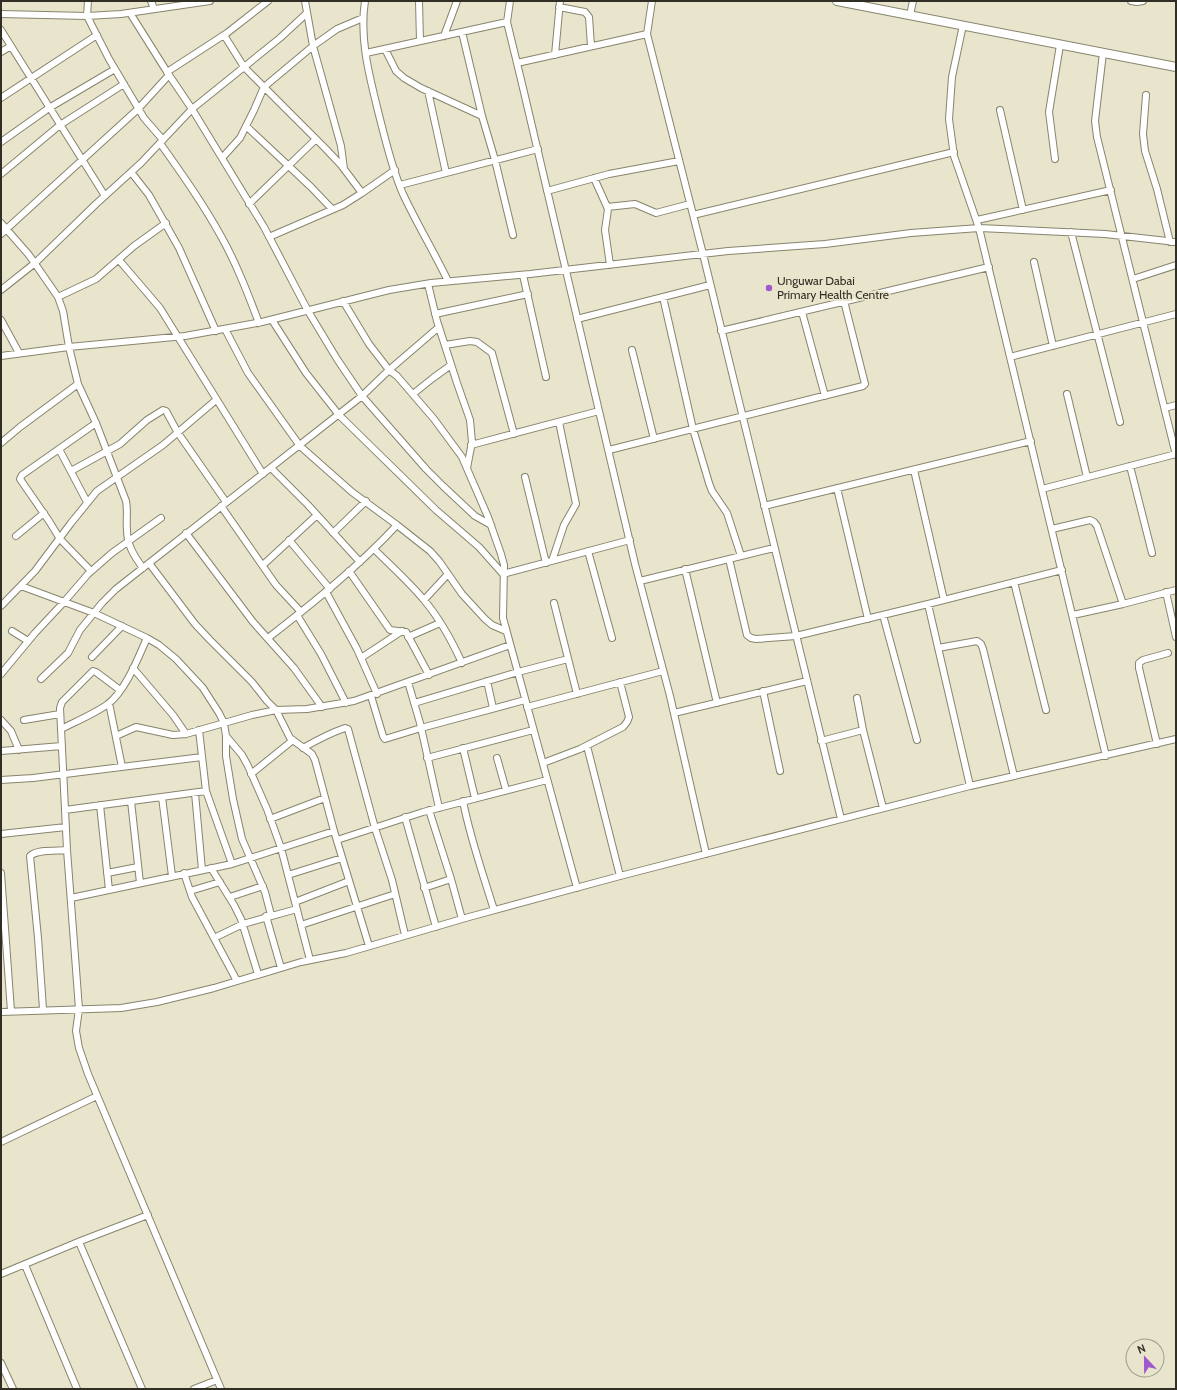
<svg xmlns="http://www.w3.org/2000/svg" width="1177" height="1390" viewBox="0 0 1177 1390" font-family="Cabin,sans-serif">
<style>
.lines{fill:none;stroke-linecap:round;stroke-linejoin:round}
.street-casing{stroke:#87846d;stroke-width:8}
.secondary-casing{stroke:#87846d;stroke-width:10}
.street{stroke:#fff;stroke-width:6}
.secondary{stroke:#fff;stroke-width:8}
.poi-dot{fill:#a059cd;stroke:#e9e5cc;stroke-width:1.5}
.labels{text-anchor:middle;stroke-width:4;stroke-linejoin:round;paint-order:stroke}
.poi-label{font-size:12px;fill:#302e25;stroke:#e9e5cc;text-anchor:start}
</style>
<rect width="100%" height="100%" fill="#e9e5cc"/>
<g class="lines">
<defs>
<path id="street" d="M88,1L87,16L109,59L144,118L163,140
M151,1L154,9
M305,1L313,46L341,146L344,169
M365,1C359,40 370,78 379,115C386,142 392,169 403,194C417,224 434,252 448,281
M419,1L420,41
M510,1L507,22L523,88L635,564L670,696L706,854
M652,1L647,34L703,254L841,819
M1131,1L1137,2L1143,1
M559,7L585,12L589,17L591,46
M130,13L169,75L192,109L264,227L308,311L337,359L362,396L426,469L443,486L475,516L491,525
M1,14L87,16L121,14L210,1
M910,15L913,1
M963,25L952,77L949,119L954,156L979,228L1106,756
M1,30L105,196
M462,32L482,116L495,160L513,235
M224,35L244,67L324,147L341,165L362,193
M444,36L457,1
M385,49L396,71L404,78L421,88L482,116
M1,52L11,46
M366,53L507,22
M1103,53L1095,121L1097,137L1176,455
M555,55L560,1
M517,63L647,34
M167,72L227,33L268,1
M428,91L446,173
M1146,95L1143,134L1145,151L1157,189L1170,242
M1,98L97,35
M1000,110L1023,210
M246,126L311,187L332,209
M1,142L49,108L115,69
M160,143C182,174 204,205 222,238C237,265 248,294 259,323
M222,158L240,138L254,110L264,87L313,46L337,29L363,18
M1055,159L1049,112L1060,45
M131,172L149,195L179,248L216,331
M1,174L60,125L124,84
M594,178L608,209L605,230L610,265
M400,185L538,149
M547,191L609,174L679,161
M249,204L316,139
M607,207L635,204L656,213L690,204
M693,215L954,152
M977,220L1111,190
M1,223L29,255L58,297L63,311L69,347L78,384L96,423L126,501C128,511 126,520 127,530C127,545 134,556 143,568
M1071,232L1120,422
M1,234L138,109L169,75
M269,237L343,205L362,193L395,170
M119,260L160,308L263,474
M1034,262L1053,346
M523,275L546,377
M1133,279L1176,265
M428,284L437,321L457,383L470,420L472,442L467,468
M1,290L35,263L96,204L141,163L192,109L280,38L307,13
M58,297L96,279L134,246L166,223
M663,297L693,429L709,483L712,491L727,513L741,556
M343,301L369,344L389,370L397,376L434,419L462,457L488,517L501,554L504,565L503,618L577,888
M802,312L825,396
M435,314L528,294
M577,319L710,285
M1,320L19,353
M272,320L306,373L339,415L436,510L479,547L503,574L630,540
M225,329L248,373L300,446L352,492L397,525L430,551L439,561L462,594L485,619L492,625L506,631
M721,331L989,267
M445,345L470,341L477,342L492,353L514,434
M632,350L654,439
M1,356L69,347L185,336L262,322L389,290L431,283L530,274L728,251L825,244L911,233L979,228L1105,234L1176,242
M1010,357L1176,314
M413,394L433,378L451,365
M1067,394L1087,477
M1165,408L1176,405
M1,443L20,427L78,384
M471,445L599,411
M59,449L87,502
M609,450L863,386L865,384L844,301
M1130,466L1152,553
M271,468L308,505L360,562
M914,470L944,600
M71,471L120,444L147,420L163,410L166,411L178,433L226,502
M525,477L546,563
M837,488L868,619
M1042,489L1176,454
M221,506L276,585L301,612
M764,506L1031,441
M1052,529L1090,520L1094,522L1097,526L1123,604
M186,533L253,622L294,668L322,707
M333,533L366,501
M16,536L44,513
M289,540L330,589
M374,549C391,566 409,582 424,600C440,619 452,641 462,663
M588,551L612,638
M729,559L747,635L751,638L756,639L796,636L928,604L1062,570
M552,561L564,525L576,504L559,422
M149,563L195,624L210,640L252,682L267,701L276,710L290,738L312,754L315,760L334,831L369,946
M263,565L317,515
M685,569L717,703
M91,571L60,539L49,521L20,479L22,475L96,423
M349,571L390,630L406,632L429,675
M640,581L774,548
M1014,582L1046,710
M21,586L94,613L147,638L159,645L176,659L203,688L219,713L224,723L226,736L242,755L248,766L267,809L281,848L310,960
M326,592L357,649L377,694
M1166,592L1176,637
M424,600L448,574
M554,603L577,694
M928,604L970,786
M1,606L35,571L71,523L97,491L163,445L216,400
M297,615L321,654L346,703
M883,615L917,740
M1073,615L1123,604L1176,590
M12,631L28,641
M408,637L440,623
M268,638C313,603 358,567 397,525
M938,648L977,641L981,644L983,649L1014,776
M92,657L122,626
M361,658L402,631
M133,668L173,715L186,734
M1,674L35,633L64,602L88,574L112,553L161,518
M41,679L68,653L80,630L102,603L116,589L362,396L389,370L439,327
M487,681L493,708
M408,682L420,723L439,808
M120,690L96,672L93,671L62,702L60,708L67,850L79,1009L76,1031L79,1048L88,1074L221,1389
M763,691L780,771
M371,696L383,736L385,739L421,728L525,700
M857,698L863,730L883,808
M109,703L122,767
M414,703L518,672L568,659
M527,707L663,671
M674,713L807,681
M1,720L11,731L19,750
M24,720L60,714
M61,729C77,721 94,714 108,704C126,690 138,658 147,638
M199,730L206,791L232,864
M116,736L136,727L173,735L186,734L252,715L276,710L307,709L354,701L510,645
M226,736V756L233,799L242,839L265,892L271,915
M821,741L863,730
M1157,744L1139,668V663L1143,660L1168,653
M587,746L620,876
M303,748C317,740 330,733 345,728L348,729L375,828L392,880L405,935
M463,748L475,798
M1,751L62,746
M427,758L533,730
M497,758L506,790
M543,763L580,749L623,727L627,722L629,717L620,682
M251,774L293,740
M1,780L33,778L202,757
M195,793L202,870
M162,797L172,876
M131,801L140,883
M463,801C470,838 483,874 494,910
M100,805L109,890
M65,810L206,791
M429,810L451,879L462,919
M405,817L436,927
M270,819L325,798
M1,834L66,827
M337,840L423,812L547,780
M211,868L234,905L241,919L258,974
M1,873L11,1011
M107,873L138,867
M184,873L192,897L237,981
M288,875L342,858
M424,888L451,879
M190,891L220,882
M230,897L263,886
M71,898L232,864L334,831
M295,902L349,881
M266,916L281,968
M301,925L395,894
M214,938L243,924L297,909
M43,1009L38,938L30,856C37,849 58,851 67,850
M1,1012L121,1008L157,1002L214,988L301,962L346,953L469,917L620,876L970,786L1176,739
M1,1142L97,1096
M79,1242L142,1389
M25,1265L77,1389
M1,1274L83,1240L148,1215
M1,1363L13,1389
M194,1389L217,1380"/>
<path id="secondary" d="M837,1L1176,67"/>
</defs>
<use href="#street" class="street-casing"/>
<use href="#secondary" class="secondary-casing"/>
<use href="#street" class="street"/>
<use href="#secondary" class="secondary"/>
</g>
<circle class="poi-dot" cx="769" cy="288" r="4"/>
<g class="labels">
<g class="poi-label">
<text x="777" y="285">Unguwar Dabai<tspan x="777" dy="14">Primary Health Centre</tspan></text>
</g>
</g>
<rect width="1177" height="1390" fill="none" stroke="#302e25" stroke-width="4"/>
<g transform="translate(1145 1358) rotate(338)"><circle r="19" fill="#e9e5cc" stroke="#9f9c89"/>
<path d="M0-3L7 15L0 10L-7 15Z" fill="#a059cd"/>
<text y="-6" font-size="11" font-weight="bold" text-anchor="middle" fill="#302e25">N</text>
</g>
</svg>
